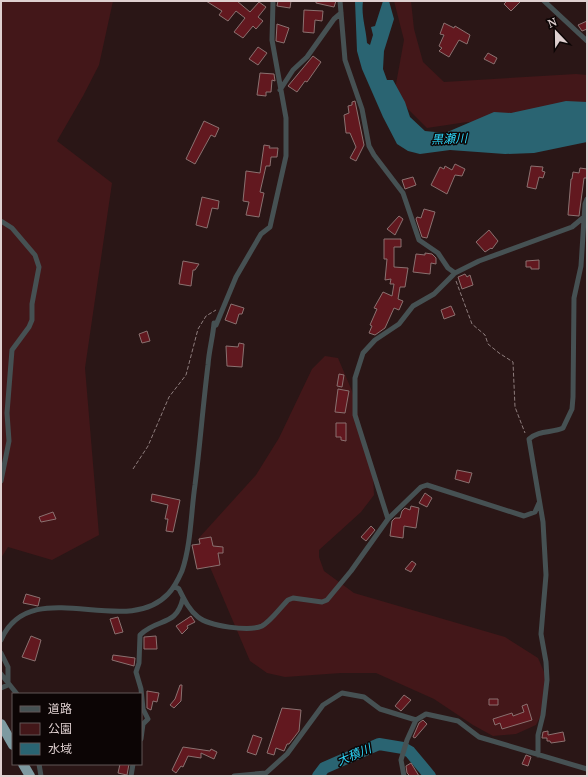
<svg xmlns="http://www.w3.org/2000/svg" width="588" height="777" viewBox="0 0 588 777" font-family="'Noto Serif','Noto Sans JP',serif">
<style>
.green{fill:#431719}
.water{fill:#2a6472}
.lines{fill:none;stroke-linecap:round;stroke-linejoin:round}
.river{stroke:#2a6472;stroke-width:12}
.building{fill:#62181f;stroke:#8a7170}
.path{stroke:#8d7c7c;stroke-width:1;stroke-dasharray:4 2;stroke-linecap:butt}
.street{stroke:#465153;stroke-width:5}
.highway{stroke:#7e9aa1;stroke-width:10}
.labels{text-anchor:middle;stroke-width:3;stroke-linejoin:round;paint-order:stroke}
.water-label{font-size:12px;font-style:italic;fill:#2cd5f8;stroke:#0c0505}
</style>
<rect width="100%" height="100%" fill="#2a1616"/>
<path class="green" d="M1,1H113L99,65L83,96L57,141L112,183L85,368L99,535L52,560L8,547L1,558Z
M394,1H411L414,29L423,62L444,82L576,74L587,75V106L508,123L467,122L427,128L394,95L404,40Z
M325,356L338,358L352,391L373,475L374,495L361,512L319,550V557L324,571L354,593L505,637L538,658L548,681L546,705L536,725L516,734L493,736L473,725L434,699L376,673H341L285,677L267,673L250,661L198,539L256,475L279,438L312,369Z"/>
<path class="water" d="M355,1H363C361,16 366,28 367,43L370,45L373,35L371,27L375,26L383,1H389L394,19L384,51L383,69L387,80H393L405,102L410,117L425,131L445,133L494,112L511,113L566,101L587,102V142L534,153L505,154L450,150L420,154L408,151L397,144L383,117L362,69L357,51Z"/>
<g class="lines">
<path class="river" d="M318,776L324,768L379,744L403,748L410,752L430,776"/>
</g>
<path class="building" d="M206,1H237L250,12L259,2L266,7L258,17L263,21L256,29L253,26L243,38L234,32L245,18L236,11L228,21L219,15L222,11Z
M278,1H291L290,8L277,6Z
M316,1H336L334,7L316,3Z
M507,1H521L511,11L504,4Z
M304,10L323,11L322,21L315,20L314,33L303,32Z
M587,21V29L582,31L578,25Z
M444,23L454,28L455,26L470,35L467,44L459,40L449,57L439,51L442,48L439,46L444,35L440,34Z
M277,24L289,28L284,43L276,41Z
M258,47L267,53L258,65L249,59Z
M488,53L497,58L494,64L484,59Z
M313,56L321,62L307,82L305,81L297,92L288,86Z
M260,73L274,74L275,81L272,80L271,92H266V96L257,95Z
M355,101L364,145L356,161L350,158L356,147L350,133H346L344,115L349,113L348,106L352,105V102Z
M204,121L219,128L215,137L211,135L195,164L186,159Z
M264,145L270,146L269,148H278L277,157H271L270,166H266L260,192L264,193L259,217L246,215L249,202L243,201L246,171L260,173Z
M455,164L465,169L462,176L455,175L447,194L431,185L440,167L444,169L445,166L452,170Z
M531,166L543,167L542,171L545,172L543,178L539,177L536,189L527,187Z
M580,168L587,169V178H584L579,216L568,215L571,179H572L573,172L579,173Z
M413,177L416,185L405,189L402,180Z
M202,197L219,201L218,209L212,208L207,228L196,225Z
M424,209L435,212L427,238L422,237L416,219L417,217L421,218Z
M399,216L403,219L395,235L387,229Z
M489,230L498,241L492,249L491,248L485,252L476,242Z
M384,239H401V247H394V267L408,268L405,287H400L398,299L403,301L399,310L394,308L385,328L375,335L369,333L372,326L370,325L377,309L374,308L383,292L392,296L394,284H390L391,279L385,280L387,259H384Z
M425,253L432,254L436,258V264L431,263L430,274L413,272L416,254L425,255Z
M539,260V269H531V267H526V261Z
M183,261L199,264L195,270H193L191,286L179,284Z
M465,274L467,277L470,275L473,285L462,289L458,277Z
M231,304L244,308L242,314H239L236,324L225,320Z
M451,306L455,315L444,319L441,310Z
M147,331L150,341L142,343L139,334Z
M239,343L244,344L242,367L227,366L226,346L238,347Z
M339,374L344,375L342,387L337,386Z
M338,389L349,391L345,413L335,412Z
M336,423H346V441L341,440V437H336Z
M457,470L472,473L469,483L455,479Z
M425,493L432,498L427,507L419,503Z
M152,494L180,500L173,532L166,531L168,519H165L168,505L151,501Z
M411,506L419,508L416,528L404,526L403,538L390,536L392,521L395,518H400L402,511L405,508L410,510Z
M53,512L56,519L41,522L39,517Z
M371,526L375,530L366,541L361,537Z
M211,537L213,546L223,547V553H218L220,565L197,569L192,545L200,544L199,539Z
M412,561L416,564L411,572L405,569Z
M26,594L40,598L38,606L23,603Z
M191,616L195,622L187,626L188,628L182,634L176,626Z
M118,617L123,632L115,634L110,619Z
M31,636L41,640L35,661L22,657Z
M156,636L157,649H144V637Z
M113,655L135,658L134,666L112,660Z
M180,685H182L181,701L174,708L170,705L175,699Z
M147,691L159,693L157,702L153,701L151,710L147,708Z
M404,695L411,700L401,711L395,706Z
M489,699H498V705H489Z
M527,704L532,720L502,729L500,723L495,725L493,719L512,713L513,716L524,712L522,706Z
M282,708L301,710L299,731L289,744H287L284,751L276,748L274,755L267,753Z
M423,720L427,724L415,738L413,737L419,723Z
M548,731V735L563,732L565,741L551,743L550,741H547V738H542L543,732Z
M253,735L262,738L256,755L247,752Z
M183,747L210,751L211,749L217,752L214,759L201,753V758L188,756L183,767L181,766L176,773L172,770Z
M526,755L531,757L528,766L522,764Z
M411,763L419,776H410L407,773L406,766Z
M120,764H129L127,775L118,773Z"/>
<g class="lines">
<path class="path" d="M456,281L472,324L485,335L488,344L499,353L513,362L515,407L525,433
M133,469L148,446L169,397L186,375L198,329L206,316L216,310"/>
<path class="street" d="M340,1L345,60L362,109L369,146L374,155L403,193L419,240L438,253L448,268L455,273
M544,1L587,41
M280,90L293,70L307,57L334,19L341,13
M1,221L12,228L35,255L39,267L32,304V320L29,327L12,350L7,413L9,441L1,481
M388,519L355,415V378L363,353L375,340L399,324L413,306L434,294L455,273L479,261L572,227L584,217
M174,586L179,589C184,599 189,610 198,617C209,626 249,632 262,626C271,621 280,608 288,600L293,598L322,602L327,600L351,571L388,519L421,487L427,485L524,516L535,512L539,503
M1,640C31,572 125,640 168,594C174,588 178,580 182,571C191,545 191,512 195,485C200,445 203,405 208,365C209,350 213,337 214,323L216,325L236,277L261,234L270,227L286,156V118L272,40L273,1
M1,653L8,667V685L1,688
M1,674L17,694
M141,739L143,724L148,719L143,709L141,689L136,672L139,663L140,635C158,617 176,628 183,598
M538,755V735L543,715L547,680L546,662L541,634L546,575L543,522L529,439C539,430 552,433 563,428L572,409L573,397L574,298L581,266L585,204L587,199
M39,764L41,776
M131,776L133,764
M234,776L266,773L287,754L323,705L342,693L364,697L380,709L416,720
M404,776L401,760L407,740L416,720L426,714L458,721L479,737L587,769"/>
<path class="highway" d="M1,724L13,745
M23,764L30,776"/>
</g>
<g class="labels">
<g class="water-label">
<text transform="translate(449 139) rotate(-2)" y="4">黒瀬川</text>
<text transform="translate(354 755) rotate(-23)" y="4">大積川</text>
</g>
</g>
<rect width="588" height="777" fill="none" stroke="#dfd0d0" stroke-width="4"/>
<rect x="12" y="693" width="130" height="72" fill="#0c0505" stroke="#605656"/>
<rect x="20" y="706" width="20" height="6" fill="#465153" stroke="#605656"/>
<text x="48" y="713" font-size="12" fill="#dfd0d0">道路</text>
<rect x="20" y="723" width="20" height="12" fill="#431719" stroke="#605656"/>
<text x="48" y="733" font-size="12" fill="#dfd0d0">公園</text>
<rect x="20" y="743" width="20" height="12" fill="#2a6472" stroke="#605656"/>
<text x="48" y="753" font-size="12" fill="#dfd0d0">水域</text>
<g transform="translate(556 32) rotate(338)" stroke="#0c0505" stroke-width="3" paint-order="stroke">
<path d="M0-3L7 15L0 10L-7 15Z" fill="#dfd0d0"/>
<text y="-6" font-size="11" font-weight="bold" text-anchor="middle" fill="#dfd0d0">N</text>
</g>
</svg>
